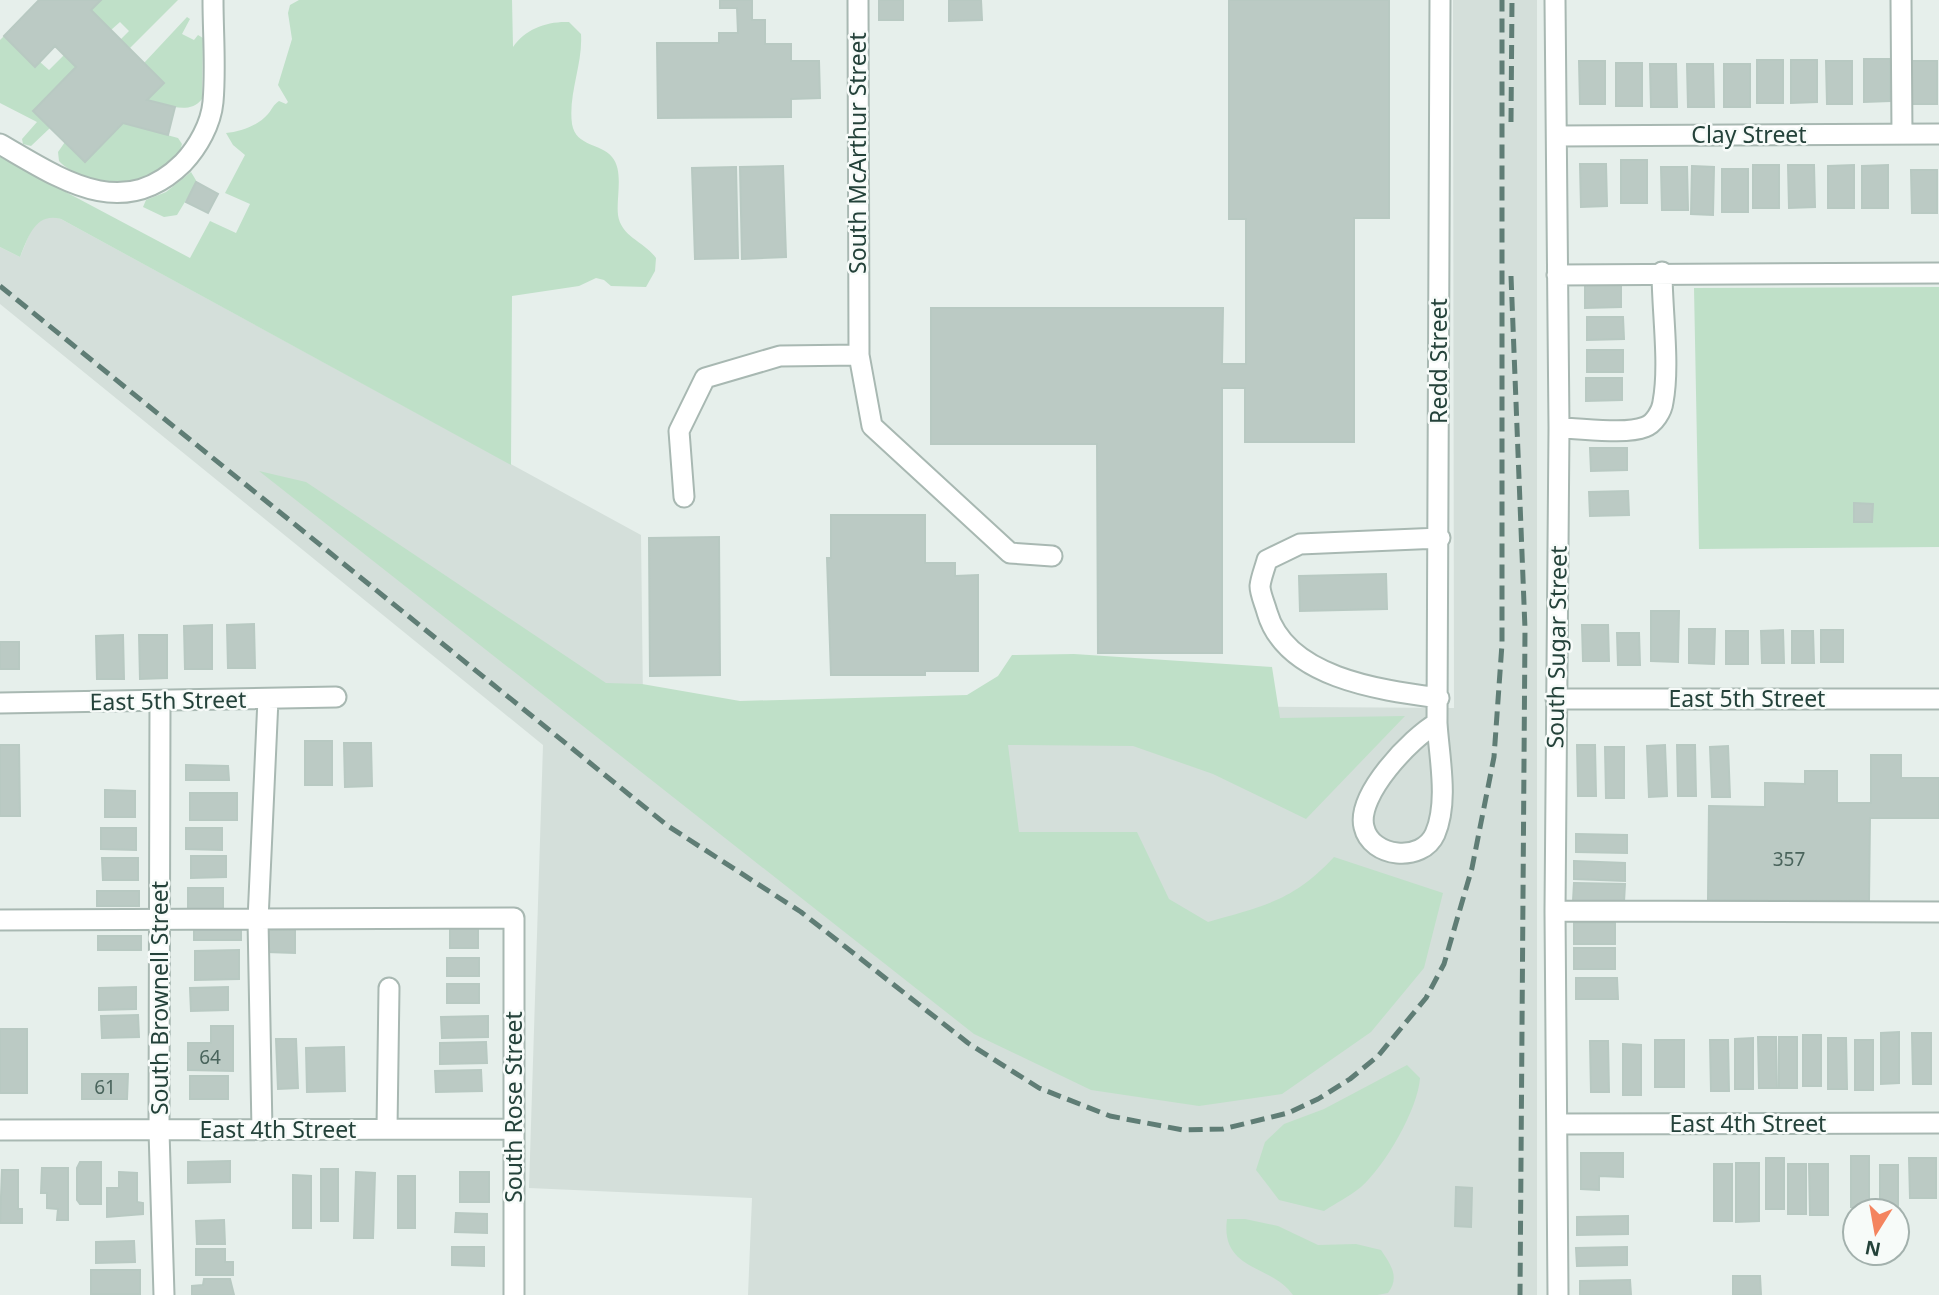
<svg xmlns="http://www.w3.org/2000/svg" width="1939" height="1295" viewBox="0 0 1939 1295" font-family="'Noto Sans',sans-serif">
<style>
.built{fill:#d4dfda}
.green{fill:#bfe0c8}
.building{fill:#bbcac4;stroke:#b8c9c2;stroke-width:2}
.lines{fill:none;stroke-linecap:round;stroke-linejoin:round}
.minor-casing{stroke:#a8b8b2;stroke-width:23}
.minor{stroke:#fff;stroke-width:19}
.rail{stroke:#5f7d75;stroke-width:5;stroke-dasharray:14 7;stroke-linecap:butt}
.labels{text-anchor:middle;stroke-width:5;stroke-linejoin:round;paint-order:stroke}
.number-label{font-size:19px;fill:#4a645c}
.street-label{font-size:23px;fill:#24423a;stroke:#f7fbf9}
</style>
<rect width="100%" height="100%" fill="#e6efeb"/>
<path class="built" d="M1453,0H1537V1295H748L752,1198L529,1188L543,745L0,304V247L20,257L31,230L40,220L52,216L61,219L641,535L643,702L1454,708Z"/>
<path class="green" d="M101,0H178L130,48L120,40L129,31L120,22L111,30L91,10Z
M299,0H512L513,47C525,29 547,21 569,22L581,34C583,64 568,94 572,124C576,147 601,143 612,157C624,171 616,198 618,215C621,237 645,242 656,258L655,271L646,287L611,286L604,280L596,278L579,286L512,296L511,465L61,219C35,212 28,238 20,257L0,247V157L190,258L210,221L236,233L250,204L225,193L245,155L233,145L226,133C241,132 259,125 268,114C273,108 273,105 279,101L286,104L288,102L278,85L292,39L288,13L290,5Z
M187,17L190,19L182,34L194,40L198,35L203,38L202,99C189,116 165,104 147,100L164,83L144,63Z
M4,36L35,66L40,62L49,70L64,55L76,67L33,111L50,128L31,146L23,144L22,139L37,122L0,103V40Z
M123,123L178,138L182,144C171,190 87,191 59,161L58,152L65,142L85,161Z
M191,172L197,182L177,215L164,217L143,207L146,200L166,192Z
M1939,287V547L1699,549L1694,288Z
M259,471L306,482L606,683L642,684L740,701L967,695L998,676L1012,655L1074,654L1272,667L1280,718L1405,716L1306,819L1213,774L1133,746L1008,745L1019,832H1137L1169,899L1208,922C1264,906 1293,901 1334,857L1443,893L1424,968L1371,1032L1282,1094L1199,1106L1091,1090L974,1034Z
M1407,1065L1420,1078C1418,1109 1385,1166 1361,1187C1350,1196 1336,1203 1324,1211L1279,1200L1256,1170L1265,1142L1284,1124L1324,1109Z
M1227,1219H1245L1278,1226L1318,1245L1356,1244L1381,1250C1391,1265 1400,1277 1388,1293L1377,1295H1293C1271,1264 1220,1271 1227,1219Z"/>
<path class="building" d="M39,0H101L91,10L164,83L147,100L175,107L168,135L123,123L85,162L33,111L76,67L55,46L35,67L4,36Z
M720,0H752V20H765V44H791V61H819L820,98L791,99V117L658,118L657,43H719V33H738L737,8H720Z
M879,0H903V20H879Z
M949,0H981L982,20L949,21Z
M1229,0H1389V218H1354V442H1245V388H1222V653H1098L1097,444H931V308H1223L1222,364H1246V219H1229Z
M1864,59H1890V101L1864,102Z
M1757,60H1783V103H1757Z
M1791,60H1817V102L1791,103Z
M1579,61H1605V104H1580Z
M1826,61H1852V104H1827Z
M1911,61H1937V104H1912Z
M1616,63H1642V106H1616Z
M1650,64H1676L1677,107H1651Z
M1687,64H1713L1714,107H1688Z
M1724,64H1750V107H1724Z
M1621,160H1647V203H1621Z
M1580,164H1606L1607,206L1581,207Z
M1753,165H1779V208H1753Z
M1788,165H1814L1815,207L1789,208Z
M1854,165V208H1828V166Z
M1888,165V208H1862V166Z
M783,166L786,257L742,259L740,167Z
M1692,166L1714,167L1713,215L1691,214Z
M736,167L738,258L695,259L692,168Z
M1661,167H1687L1688,210H1662Z
M1722,169H1748V212H1722Z
M1911,170H1937V213H1912Z
M196,182L218,194L208,213L186,202Z
M1585,285H1621V307L1585,308Z
M1587,317H1623L1624,339L1587,340Z
M1587,350H1623V372H1587Z
M1586,378H1622V400L1586,401Z
M1590,448H1627V470L1591,471Z
M1628,491L1629,515L1590,516L1589,492Z
M1854,503L1873,504L1872,522H1854Z
M831,515H925V563H955V576L978,575V671H925V675H831L827,558H831Z
M719,537L720,675L650,676L649,538Z
M1386,574L1387,609L1300,611L1299,576Z
M1651,611H1679L1678,662L1651,661Z
M254,624L255,668H228L227,625Z
M212,625V669H185L184,626Z
M1582,625H1608L1609,661H1583Z
M1689,629H1715L1714,664L1689,663Z
M1783,630L1784,663H1762L1761,631Z
M1821,630H1843V662H1821Z
M1726,631H1748V664H1726Z
M1792,631H1813L1814,663H1792Z
M1617,633H1639L1640,665H1618Z
M123,635L124,679H97L96,636Z
M139,635H167V678L140,679Z
M0,642H19V669H0Z
M305,741H332V785H305Z
M344,743H371L372,786L345,787Z
M0,745H19L20,816H0Z
M1577,745H1595L1596,796H1578Z
M1665,745L1667,796L1649,797L1647,746Z
M1677,745H1695L1696,796H1678Z
M1728,746L1730,797H1712L1710,747Z
M1605,747H1624V798H1606Z
M1871,755H1901V778H1939V818H1870L1869,901L1708,900L1709,806L1765,807V783L1805,784V771H1837V803H1871Z
M186,765L228,766L229,780H186Z
M105,790L135,791V817H105Z
M190,793H237V820H190Z
M101,828H136V850L101,849Z
M186,828H222V850L186,849Z
M1576,834L1627,835V853L1576,852Z
M191,856H226V877L191,878Z
M102,858H138V880H103Z
M1574,861L1625,863V881L1574,879Z
M1574,883L1625,884L1624,902L1573,901Z
M188,888H223V909H188Z
M97,891H139V906H97Z
M1574,923H1615V944H1574Z
M450,925H478V948H450Z
M194,926H241V940H194Z
M267,930H295V953L267,952Z
M98,936H141V950H98Z
M1574,948H1615V969H1574Z
M239,950V979L195,980V951Z
M447,958H479V976H447Z
M1576,978H1617L1618,999H1576Z
M447,984H479V1003H447Z
M136,987V1009L99,1010V988Z
M228,987V1010L191,1011L190,988Z
M138,1015L139,1037L102,1038L101,1016Z
M488,1016V1037L442,1038L441,1017Z
M211,1026H233V1071L188,1070V1043H211Z
M0,1029H27V1093H0Z
M1899,1032V1083L1881,1084V1033Z
M1912,1033H1931V1084H1913Z
M1803,1035H1821V1086H1803Z
M1758,1037H1776L1777,1088H1759Z
M1779,1037H1797V1088H1779Z
M1753,1038V1089H1735V1039Z
M1828,1038H1846L1847,1089H1828Z
M276,1039H296L298,1088L278,1089Z
M1655,1040H1684V1087H1655Z
M1710,1040H1728L1729,1091H1711Z
M1855,1040H1873V1090H1855Z
M1590,1041H1608L1609,1092H1591Z
M486,1042L487,1063L440,1064V1043Z
M1623,1044L1641,1045V1095H1623Z
M344,1047L345,1091L307,1092L306,1048Z
M481,1070L482,1091L436,1092L435,1071Z
M82,1074H128L127,1099H82Z
M190,1076H228V1099H190Z
M1581,1153H1623V1177L1599,1176V1190L1581,1189Z
M1851,1156H1869V1207H1851Z
M1766,1158H1784V1209H1766Z
M1909,1158H1936V1198H1910Z
M230,1161V1182L188,1183V1162Z
M80,1162H101V1204H80L77,1200V1168Z
M1736,1163H1759V1221L1736,1222Z
M1714,1164H1732V1221H1714Z
M1788,1164H1806V1214H1788Z
M1809,1164H1828V1215H1810Z
M1880,1165H1898V1216L1897,1211H1880Z
M42,1168H68V1220H57L58,1209L47,1208V1193H41Z
M321,1169H338V1221H321Z
M2,1170H18V1209H22V1223H0Z
M119,1172L137,1173V1202L143,1203V1214L107,1217V1188H119Z
M356,1172L375,1173L373,1238H354Z
M460,1172H489V1202H460Z
M293,1175L311,1176V1228H293Z
M398,1176H415V1228H398Z
M1456,1187L1472,1188L1471,1227L1455,1226Z
M456,1213L487,1214V1233L455,1232Z
M1628,1216V1234L1577,1235V1217Z
M224,1220L225,1244H197L196,1221Z
M134,1241L135,1262L96,1263V1242Z
M452,1247H484V1266L452,1265Z
M1627,1247V1265L1577,1266L1576,1248Z
M196,1249H225V1262H233V1275H196Z
M91,1270H140V1294H91Z
M1733,1276H1760L1761,1295H1733Z
M204,1279H230L234,1295H192V1286L203,1285Z
M1630,1280L1631,1295H1580V1281Z"/>
<g class="lines">
<defs>
<path id="minor" d="M858,0L859,355L872,426L1010,553L1052,556
M1555,0L1559,428L1555,911L1558,1295
M1901,0L1902,134
M1558,136L1939,134
M0,144C61,179 122,223 183,163C198,147 211,124 213,102C216,68 213,33 213,0
M1557,275L1939,273
M1559,428C1581,428 1625,435 1645,427C1654,424 1662,411 1663,402C1670,365 1662,311 1662,272
M684,497L679,431L705,378L780,356L859,355
M1439,698C1380,690 1286,678 1267,612C1265,604 1260,594 1260,586C1261,577 1265,568 1267,560L1300,544L1440,538
M1556,699H1939
M160,702L159,1131L164,1295
M0,703L336,697
M1437,723C1411,738 1356,795 1364,827C1371,858 1422,863 1435,834C1449,802 1439,756 1437,723L1440,0
M1555,911L1939,912
M0,920L514,918V1295
M1557,1124L1939,1123
M387,1129L389,988
M0,1130L514,1129
M262,1130L258,920L268,699"/>
</defs>
<use href="#minor" class="minor-casing"/>
<use href="#minor" class="minor"/>
<path class="rail" d="M1511,122L1512,0
M1511,276L1525,629L1520,1295
M0,286L668,826L801,912L968,1043L1039,1088L1110,1116L1183,1130L1223,1129L1288,1113L1318,1099L1350,1079L1378,1056L1426,998L1444,964L1472,868L1494,757L1502,644V0"/>
</g>
<g class="labels">
<g class="number-label">
<text x="1789" y="866">357</text>
<text x="210" y="1064">64</text>
<text x="105" y="1094">61</text>
</g>
<g class="street-label">
<text x="1749" y="143">Clay Street</text>
<text transform="translate(858 153) rotate(-90)" y="8">South McArthur Street</text>
<text transform="translate(1439 361) rotate(-90)" y="8">Redd Street</text>
<text transform="translate(1557 647) rotate(-89)" y="8">South Sugar Street</text>
<text x="1747" y="707">East 5th Street</text>
<text transform="translate(168 701) rotate(-1)" y="8">East 5th Street</text>
<text transform="translate(160 998) rotate(-90)" y="8">South Brownell Street</text>
<text transform="translate(514 1107) rotate(-90)" y="8">South Rose Street</text>
<text x="1748" y="1132">East 4th Street</text>
<text x="278" y="1138">East 4th Street</text>
</g>
</g>
<g transform="translate(1876 1232) rotate(191)"><circle r="33" fill="#f7fbf9" stroke="#a3b1ad" stroke-width="2"/>
<path d="M0-5L12 26L0 18L-12 26Z" fill="#f4845f"/>
<text y="-10" font-size="19" font-weight="bold" text-anchor="middle" fill="#24423a">N</text>
</g>
</svg>
